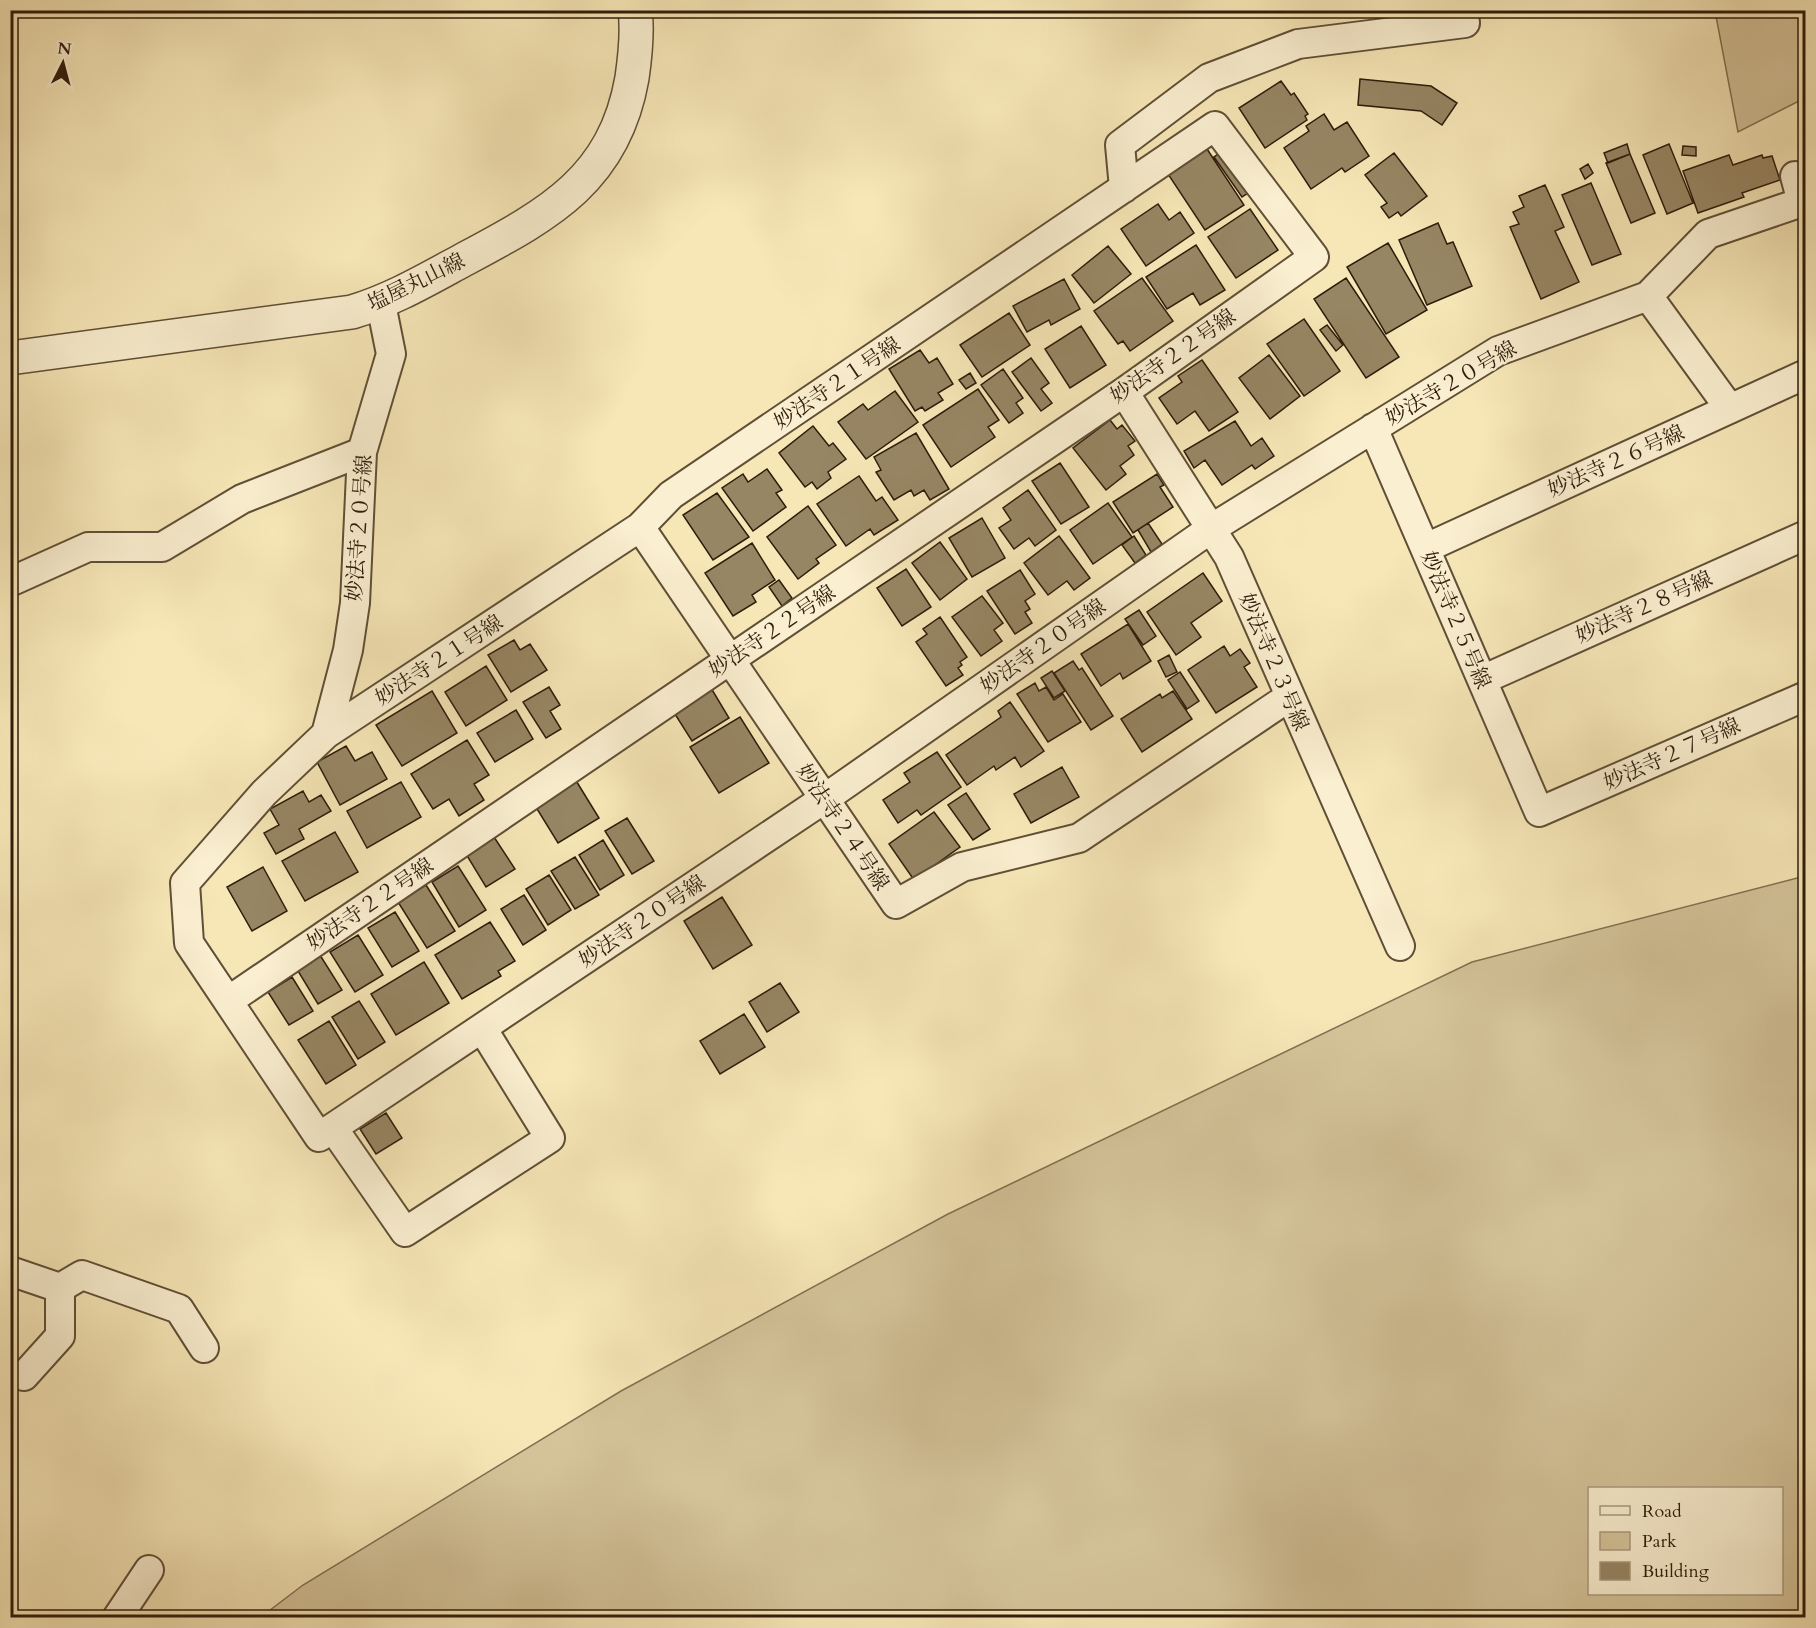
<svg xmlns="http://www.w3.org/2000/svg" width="1816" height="1628" viewBox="0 0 1816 1628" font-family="Cardo,'Noto Serif JP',serif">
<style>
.green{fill:#d5c49a;stroke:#827052;stroke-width:1.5;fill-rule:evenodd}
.building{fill:#978664;stroke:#2e1c0b;stroke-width:1.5}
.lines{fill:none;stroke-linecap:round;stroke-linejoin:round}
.minor-casing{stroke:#604f36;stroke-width:32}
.tertiary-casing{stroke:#604f36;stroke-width:36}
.minor{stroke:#faefd0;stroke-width:28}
.tertiary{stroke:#faefd0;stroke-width:33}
.labels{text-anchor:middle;stroke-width:4.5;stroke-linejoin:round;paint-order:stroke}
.street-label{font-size:21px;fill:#2e1c0b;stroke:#faefd0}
</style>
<rect width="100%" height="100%" fill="#f7e7b7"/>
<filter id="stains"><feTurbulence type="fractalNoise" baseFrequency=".00333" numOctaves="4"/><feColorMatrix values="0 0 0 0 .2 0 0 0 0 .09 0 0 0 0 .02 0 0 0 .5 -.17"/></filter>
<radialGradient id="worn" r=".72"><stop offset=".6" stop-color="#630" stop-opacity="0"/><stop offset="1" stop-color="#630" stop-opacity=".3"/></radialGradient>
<path class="green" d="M1715,11H1805V98L1738,132Z
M1805,876V1617H261L303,1585L621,1391L948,1214L1472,962ZM1590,1488H1782V1594H1590Z"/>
<path class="building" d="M1360,79L1431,86L1457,103L1442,125L1421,111L1358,105Z
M1281,81L1291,95L1294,93L1308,114L1305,116L1307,120L1265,148L1239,108Z
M1324,114L1334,130L1347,122L1369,156L1345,172L1342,168L1311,189L1284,148L1309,131L1306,126Z
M1627,144L1630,154L1608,163L1604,153Z
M1669,144L1693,203L1667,214L1643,155Z
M1683,146L1696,147V156L1682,155Z
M1207,149L1244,205L1205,230L1168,174Z
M1224,150L1251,191L1242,197L1214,157Z
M1394,153L1427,196L1401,216L1398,212L1389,218L1381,207L1387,203L1365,175Z
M1630,154L1655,213L1631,223L1606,163Z
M1729,155L1733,165L1762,155L1763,158L1772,156L1780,180L1742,193L1744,197L1698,213L1683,171Z
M1588,164L1593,173L1585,179L1580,169Z
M1591,183L1621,254L1592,265L1562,195Z
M1545,185L1564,227L1555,231L1579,282L1541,299L1510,227L1519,224L1513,212L1524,207L1519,196Z
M1158,204L1169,220L1180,212L1194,233L1146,266L1121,229Z
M1250,209L1278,250L1236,278L1208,237Z
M1438,223L1447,244L1453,242L1472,286L1427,305L1399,240Z
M1388,243L1427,310L1386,334L1347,267Z
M1196,245L1225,290L1200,305L1193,293L1167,309L1146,277Z
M1108,246L1131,274L1094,303L1072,275Z
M1142,278L1173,321L1130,351L1123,341L1118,344L1094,311Z
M1346,278L1399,357L1366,378L1314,299Z
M1064,279L1080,309L1051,325L1049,320L1027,332L1013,306Z
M1009,313L1030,345L982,377L960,345Z
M1304,319L1340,371L1304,396L1267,344Z
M1327,325L1343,345L1336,351L1320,330Z
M1081,326L1106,365L1070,388L1045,349Z
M920,350L929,363L937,358L953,384L938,393L943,400L925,411L922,407L915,411L889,369Z
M1269,355L1300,396L1270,419L1239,378Z
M1031,358L1049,383L1041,389L1052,403L1041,411L1012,372Z
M1202,360L1238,412L1209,431L1195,411L1177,424L1159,398L1182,382L1178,376Z
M1003,369L1023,398L1016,403L1023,413L1009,423L981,385Z
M970,373L976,383L966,389L959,380Z
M978,389L999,420L988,427L995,437L951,467L923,425Z
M895,391L918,422L866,459L838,422L863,404L868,410Z
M1110,420L1117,429L1122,425L1135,441L1128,446L1134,455L1120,466L1126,474L1106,490L1073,448Z
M1235,421L1251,446L1262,438L1274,456L1255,469L1252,465L1222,485L1205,460L1194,468L1184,451Z
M813,426L829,446L833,443L846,459L828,472L831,478L817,489L812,482L805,487L779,453Z
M916,433L949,489L930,500L924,490L914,496L911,490L894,500L876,472L881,470L874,457Z
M1060,463L1089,507L1061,524L1032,481Z
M767,469L782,490L776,493L786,507L753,531L722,488L743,474L748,482Z
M1157,474L1164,485L1160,487L1173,507L1133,533L1113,502Z
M859,476L876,501L882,497L898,520L874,535L870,529L846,546L817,504Z
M1028,490L1056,530L1035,546L1029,538L1014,549L999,528L1011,520L1003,508Z
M717,493L749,537L713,560L683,515Z
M1108,503L1132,537L1093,564L1070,530Z
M808,506L836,545L816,559L819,563L798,579L767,537Z
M982,518L1005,558L972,577L949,538Z
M1148,523L1162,544L1151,552L1138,530Z
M1059,536L1090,578L1074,590L1067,581L1048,595L1024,563Z
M1134,536L1146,555L1135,563L1122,545Z
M940,542L967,579L940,600L912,563Z
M752,543L775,580L752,595L756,602L733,616L705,573Z
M906,569L931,607L902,626L877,588Z
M1020,570L1035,594L1025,601L1030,609L1025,612L1032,623L1015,634L987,591Z
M1203,573L1222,601L1191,623L1201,637L1176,655L1147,612Z
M779,580L792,598L782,606L769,587Z
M982,596L1003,623L994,630L1002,641L981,656L952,617Z
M1139,610L1156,636L1143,645L1125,619Z
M940,617L967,657L960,662L962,665L958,668L963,675L946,686L916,642L927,634L923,629Z
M1128,624L1151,661L1123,679L1120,673L1101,686L1081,654Z
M514,640L520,650L530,644L547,670L511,692L488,655Z
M1224,646L1230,656L1240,649L1250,663L1244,667L1257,687L1216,713L1188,670Z
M1169,655L1177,672L1166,677L1158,661Z
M1073,661L1079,670L1082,668L1113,716L1091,730L1054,673Z
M486,666L507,700L466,726L445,692Z
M1052,671L1065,691L1054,698L1041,678Z
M1180,672L1199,701L1187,709L1168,680Z
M1035,683L1039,691L1046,687L1054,700L1063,694L1081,722L1048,742L1017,694Z
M549,687L560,705L550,711L561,729L546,738L523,702Z
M711,688L729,718L692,741L673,711Z
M432,691L457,733L402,766L376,725Z
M1173,691L1192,719L1142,752L1121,719L1160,694L1162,698Z
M1010,702L1044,751L1021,767L1015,757L996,770L994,766L967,785L946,755L1001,717L998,711Z
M516,710L533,739L495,762L477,733Z
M740,717L769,763L719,793L690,747Z
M467,740L489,775L474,784L484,800L459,816L449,799L433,809L411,774Z
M346,746L355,761L372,752L387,779L340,805L317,762Z
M937,752L961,787L921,815L917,810L898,823L883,800L910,782L904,773Z
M1062,767L1079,797L1031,823L1014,794Z
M575,779L599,818L558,843L534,804Z
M401,782L421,817L367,848L347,811Z
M303,791L309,802L321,795L331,811L299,829L304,839L276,854L264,833L279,825L270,809Z
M966,793L990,829L973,840L948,805Z
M934,812L960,847L914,880L889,844Z
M627,818L654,861L632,874L605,831Z
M335,832L358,872L305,901L282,861Z
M494,837L515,869L486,887L466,854Z
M603,840L624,875L600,890L579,855Z
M575,857L599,895L575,909L551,871Z
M458,866L486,910L459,927L432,882Z
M263,867L287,911L252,931L227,887Z
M549,875L571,910L548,925L526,889Z
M426,885L455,931L427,948L398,902Z
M524,895L546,930L523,945L501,909Z
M722,897L752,945L713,969L684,921Z
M395,912L419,951L392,967L368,928Z
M490,922L515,961L498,971L501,976L462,999L435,955Z
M358,935L383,975L355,992L330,952Z
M318,952L342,990L318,1004L295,966Z
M424,962L449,1003L396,1035L371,994Z
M292,977L313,1011L289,1025L268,992Z
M780,983L799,1012L767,1032L749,1002Z
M359,1001L385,1042L358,1059L332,1017Z
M744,1014L765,1047L720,1074L700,1041Z
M329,1021L356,1065L326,1084L298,1040Z
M386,1113L402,1138L376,1154L360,1129Z"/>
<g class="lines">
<defs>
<path id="minor" d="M1124,188L1120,145L1209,78L1298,44L1465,23L1463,10
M1648,296L1708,234L1802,202L1795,176
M381,304L391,354L362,452L355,603L348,650L326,734L264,793L185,883L189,943L319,1137L824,799L1209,530L1498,351L1648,296L1730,409
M1124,392L1229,557L1400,946
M1373,428L1539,812L1806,696
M640,527L896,904L962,867L1079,838L1289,697
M1426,548L1806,374
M10,582L88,547H162L242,499L362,452
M1482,680L1806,535
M228,1001L1124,392L1314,257L1215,126L671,495L640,527L326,734
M333,1128L405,1232L550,1138L482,1028
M10,1271L60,1288L82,1275L179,1309L204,1348
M24,1376L60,1336V1288
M117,1618L149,1570"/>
<path id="tertiary" d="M10,358L352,312C392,300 426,280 463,260C547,215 614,181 632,78C635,57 638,32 635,10"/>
</defs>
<use href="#minor" class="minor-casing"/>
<use href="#tertiary" class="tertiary-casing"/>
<use href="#minor" class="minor"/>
<use href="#tertiary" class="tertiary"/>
</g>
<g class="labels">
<g class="street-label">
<text transform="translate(416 282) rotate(-26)" y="7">塩屋丸山線</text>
<text transform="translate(1173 356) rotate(-35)" y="7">妙法寺２２号線</text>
<text transform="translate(837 383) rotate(-34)" y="7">妙法寺２１号線</text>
<text transform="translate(1451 383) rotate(-30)" y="7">妙法寺２０号線</text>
<text transform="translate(1616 461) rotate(-24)" y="7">妙法寺２６号線</text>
<text transform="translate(359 528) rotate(-86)" y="7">妙法寺２０号線</text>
<text transform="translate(1644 607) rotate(-24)" y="7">妙法寺２８号線</text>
<text transform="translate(1456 620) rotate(67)" y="7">妙法寺２５号線</text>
<text transform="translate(772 631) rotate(-34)" y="7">妙法寺２２号線</text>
<text transform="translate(1043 646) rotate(-35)" y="7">妙法寺２０号線</text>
<text transform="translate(439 660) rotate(-33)" y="7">妙法寺２１号線</text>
<text transform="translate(1274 662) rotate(67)" y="7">妙法寺２３号線</text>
<text transform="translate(1672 754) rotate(-24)" y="7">妙法寺２７号線</text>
<text transform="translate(843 827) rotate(56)" y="7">妙法寺２４号線</text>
<text transform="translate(370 904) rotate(-34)" y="7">妙法寺２２号線</text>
<text transform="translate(642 921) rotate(-34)" y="7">妙法寺２０号線</text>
</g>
</g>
<rect width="1816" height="1628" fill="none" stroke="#f7e7b7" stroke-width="36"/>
<rect x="12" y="12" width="1792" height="1604" fill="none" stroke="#2e1c0b" stroke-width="3"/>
<rect x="18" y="18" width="1780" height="1592" fill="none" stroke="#2e1c0b" stroke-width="1.5"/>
<rect x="1588" y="1487" width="195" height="108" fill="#faefd0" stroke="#a89b81" stroke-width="1.5"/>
<rect x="1600" y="1506" width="30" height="9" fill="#faefd0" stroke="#a89b81" stroke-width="1.5"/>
<text x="1642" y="1517" font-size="18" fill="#2e1c0b">Road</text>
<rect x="1600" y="1532" width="30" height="18" fill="#d5c49a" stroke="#a89b81" stroke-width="1.5"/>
<text x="1642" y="1547" font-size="18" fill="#2e1c0b">Park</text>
<rect x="1600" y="1562" width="30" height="18" fill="#978664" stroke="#a89b81" stroke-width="1.5"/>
<text x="1642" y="1577" font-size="18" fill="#2e1c0b">Building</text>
<g transform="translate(63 63) rotate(6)" stroke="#faefd0" stroke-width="4.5" paint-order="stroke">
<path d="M0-4.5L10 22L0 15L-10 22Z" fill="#2e1c0b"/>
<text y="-9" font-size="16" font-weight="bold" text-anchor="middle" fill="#2e1c0b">N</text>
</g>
<rect width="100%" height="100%" filter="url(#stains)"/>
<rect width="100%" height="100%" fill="url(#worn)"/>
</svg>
